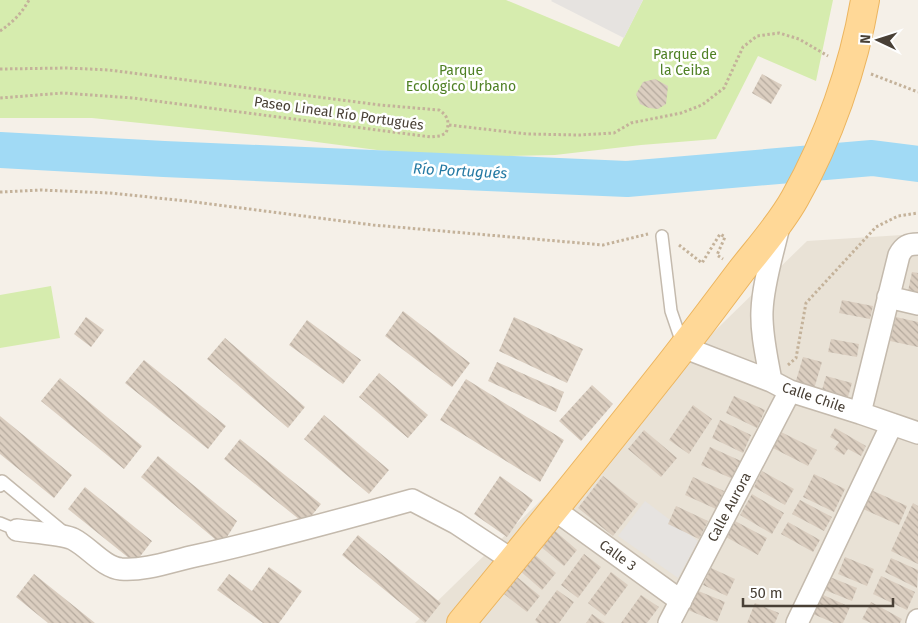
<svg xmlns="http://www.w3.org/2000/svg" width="918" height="623" viewBox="0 0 918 623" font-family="'Fira Sans',sans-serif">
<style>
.residential{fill:#e9e2d6}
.green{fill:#d6ecae}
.parking{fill:#e6e3e0}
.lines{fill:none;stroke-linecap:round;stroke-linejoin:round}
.river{stroke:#a1daf5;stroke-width:36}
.building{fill:url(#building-back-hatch)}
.lane-casing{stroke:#c4baad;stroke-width:14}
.street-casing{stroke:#c4baad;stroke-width:24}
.primary-casing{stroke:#ecb55f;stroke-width:30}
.path{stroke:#c4b29a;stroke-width:3;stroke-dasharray:2.5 2.5;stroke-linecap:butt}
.lane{stroke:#fff;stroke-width:11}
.street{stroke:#fff;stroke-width:21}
.primary{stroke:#ffd897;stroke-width:28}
.labels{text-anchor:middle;stroke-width:5;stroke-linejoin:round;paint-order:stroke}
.park-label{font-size:14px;fill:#4f8025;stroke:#fff}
.street-label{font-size:14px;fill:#494036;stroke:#fff}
.water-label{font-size:15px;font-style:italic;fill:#2479a3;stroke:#fff}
</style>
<defs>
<pattern id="building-back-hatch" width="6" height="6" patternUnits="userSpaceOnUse" patternTransform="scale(1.25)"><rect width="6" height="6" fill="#dbcec0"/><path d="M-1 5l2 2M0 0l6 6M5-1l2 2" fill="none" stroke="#b4a99d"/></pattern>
</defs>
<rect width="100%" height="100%" fill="#f5f0e8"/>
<path class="residential" d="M918,234V623H415L807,241Z"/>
<path class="green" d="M0,0H506L619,47L643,0H833L816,81L758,56L716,139L641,145L555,155L462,157L377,150L294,139L92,118H0Z
M51,286L60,338L0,348V295Z"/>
<path class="parking" d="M552,0H643L624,38L551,1Z
M645,501L698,541L678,578L618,536Z"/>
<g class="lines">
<path class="river" d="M0,150L164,159L627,179L872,158L918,164"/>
</g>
<path class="building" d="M762,74L782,85L771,104L752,93Z
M655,79L668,86L666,104L658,109L649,108L640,104L636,94L643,82Z
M912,272L918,273V293L908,291Z
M842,300L873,306L870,319L839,313Z
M403,311L470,363L452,387L385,336Z
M86,317L104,330L91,347L74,334Z
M514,317L583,349L567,383L499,351Z
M896,317L918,322V347L890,341Z
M307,320L361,360L343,384L289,345Z
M225,338L305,407L288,428L207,359Z
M831,339L859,344L857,357L828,352Z
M803,357L822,362L814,389L795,384Z
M144,360L226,426L208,449L125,383Z
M497,362L564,392L556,412L488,381Z
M379,373L428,415L408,438L359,397Z
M826,376L852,383L848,397L822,390Z
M60,378L142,446L124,469L41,401Z
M466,379L564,440L540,482L440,420Z
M592,385L613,404L581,441L559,421Z
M734,396L765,410L757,428L726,413Z
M693,405L712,419L689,454L669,440Z
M324,415L389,470L369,494L304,439Z
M0,416L72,475L54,498L0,454Z
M720,420L751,435L743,453L712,438Z
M835,428L866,446L861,456L848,449L844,455L834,449L839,442L830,437Z
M644,430L677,458L661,477L628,449Z
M781,432L817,450L808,466L773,448Z
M240,439L321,504L305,524L224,459Z
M710,447L741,461L733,479L701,465Z
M158,456L237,521L222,545L141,477Z
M762,471L794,489L785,505L754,487Z
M814,474L845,489L834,512L803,497Z
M500,476L533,500L507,537L474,514Z
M603,476L638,504L613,536L578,508Z
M693,477L724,491L716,509L685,495Z
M85,487L152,541L135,563L68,509Z
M871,490L907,506L899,525L863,509Z
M752,494L784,513L772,534L740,515Z
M800,500L832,517L824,531L792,514Z
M913,503L918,506V564L891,551Z
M676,506L708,521L699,539L668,524Z
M735,521L767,538L758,555L726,537Z
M788,522L820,540L813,552L781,534Z
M554,530L577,550L564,566L540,546Z
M358,535L441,603L425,623L342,555Z
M533,553L556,573L542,590L519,570Z
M584,554L601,567L578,598L561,585Z
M845,557L874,569L867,586L838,574Z
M891,558L918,570L917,588L885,572Z
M269,567L302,591L279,623H263L217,590L229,574L252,591Z
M711,568L735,579L727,596L703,585Z
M611,572L628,585L605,616L588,603Z
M34,574L95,623H48L16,597Z
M881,576L915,592L907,610L873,594Z
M517,577L540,596L527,612L504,594Z
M830,577L857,588L852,601L825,590Z
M557,590L574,602L559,623H538L535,620Z
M696,590L725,602L717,622L688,610Z
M821,594L850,607L843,623H834L813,614Z
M641,595L659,607L647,623H621Z
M871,602L902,619L900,623H871L862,619Z
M755,603L779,613L775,623H747Z
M592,614L605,623H586Z"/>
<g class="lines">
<defs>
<path id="lane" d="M662,236L671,311L683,346
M0,486L2,481L66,534
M0,523L17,530"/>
<path id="street" d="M888,297L918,304
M683,347L771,381L790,391L860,413L918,433
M771,381C767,358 761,334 762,311C763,283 773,253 779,226
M860,413L899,255C904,246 908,244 918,244
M555,510L681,601
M17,530C30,532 63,534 73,539C89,547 103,567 121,569C145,571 172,561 195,556C268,540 340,520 412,500L456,523L512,560
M669,623L790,391
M797,623L892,424
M917,623L918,620"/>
<path id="primary" d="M461,623C527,543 592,463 656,382C685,346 713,308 741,271C759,248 780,225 795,198C828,140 854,66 865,0"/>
</defs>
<use href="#lane" class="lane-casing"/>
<use href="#street" class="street-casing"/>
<use href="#primary" class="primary-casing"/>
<path class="path" d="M0,31C12,23 22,13 29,0
M0,69L67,68L109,70L380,105L439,110C448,116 450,122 446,133L440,136L431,137L133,98L63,93L0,98
M871,74L918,92
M449,125L527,134L579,135L614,133L631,123L681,113L702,105L724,88L743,47L757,36L779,33L799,39L828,56
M0,192L41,190L110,193L187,201L373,225L603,245L648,234
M679,245L702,263L720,234L725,237L717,255L723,259
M788,365L796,358L806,303L876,227L898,216L918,213"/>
<use href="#lane" class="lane"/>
<use href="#street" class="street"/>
<use href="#primary" class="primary"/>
</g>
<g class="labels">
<g class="park-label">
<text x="685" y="59">Parque de<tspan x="685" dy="16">la Ceiba</tspan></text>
<text x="461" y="75">Parque<tspan x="461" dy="16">Ecológico Urbano</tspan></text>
</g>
<g class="street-label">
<text transform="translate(339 113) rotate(8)" y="5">Paseo Lineal Río Portugués</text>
<text transform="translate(814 397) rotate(19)" y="5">Calle Chile</text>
<text transform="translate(729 507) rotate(-62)" y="5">Calle Aurora</text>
<text transform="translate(618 555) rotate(36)" y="5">Calle 3</text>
</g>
<g class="water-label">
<text transform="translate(460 171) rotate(3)" y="5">Río Portugués</text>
</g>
</g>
<g transform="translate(878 40) rotate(274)" stroke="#ffffff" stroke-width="4" paint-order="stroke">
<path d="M0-4L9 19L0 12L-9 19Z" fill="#494036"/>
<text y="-8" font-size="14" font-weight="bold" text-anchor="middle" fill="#494036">N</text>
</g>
<path d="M743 598v8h150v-8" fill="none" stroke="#494036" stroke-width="2.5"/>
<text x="750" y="598" font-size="15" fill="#494036" stroke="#ffffff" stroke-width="4" paint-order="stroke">50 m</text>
</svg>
